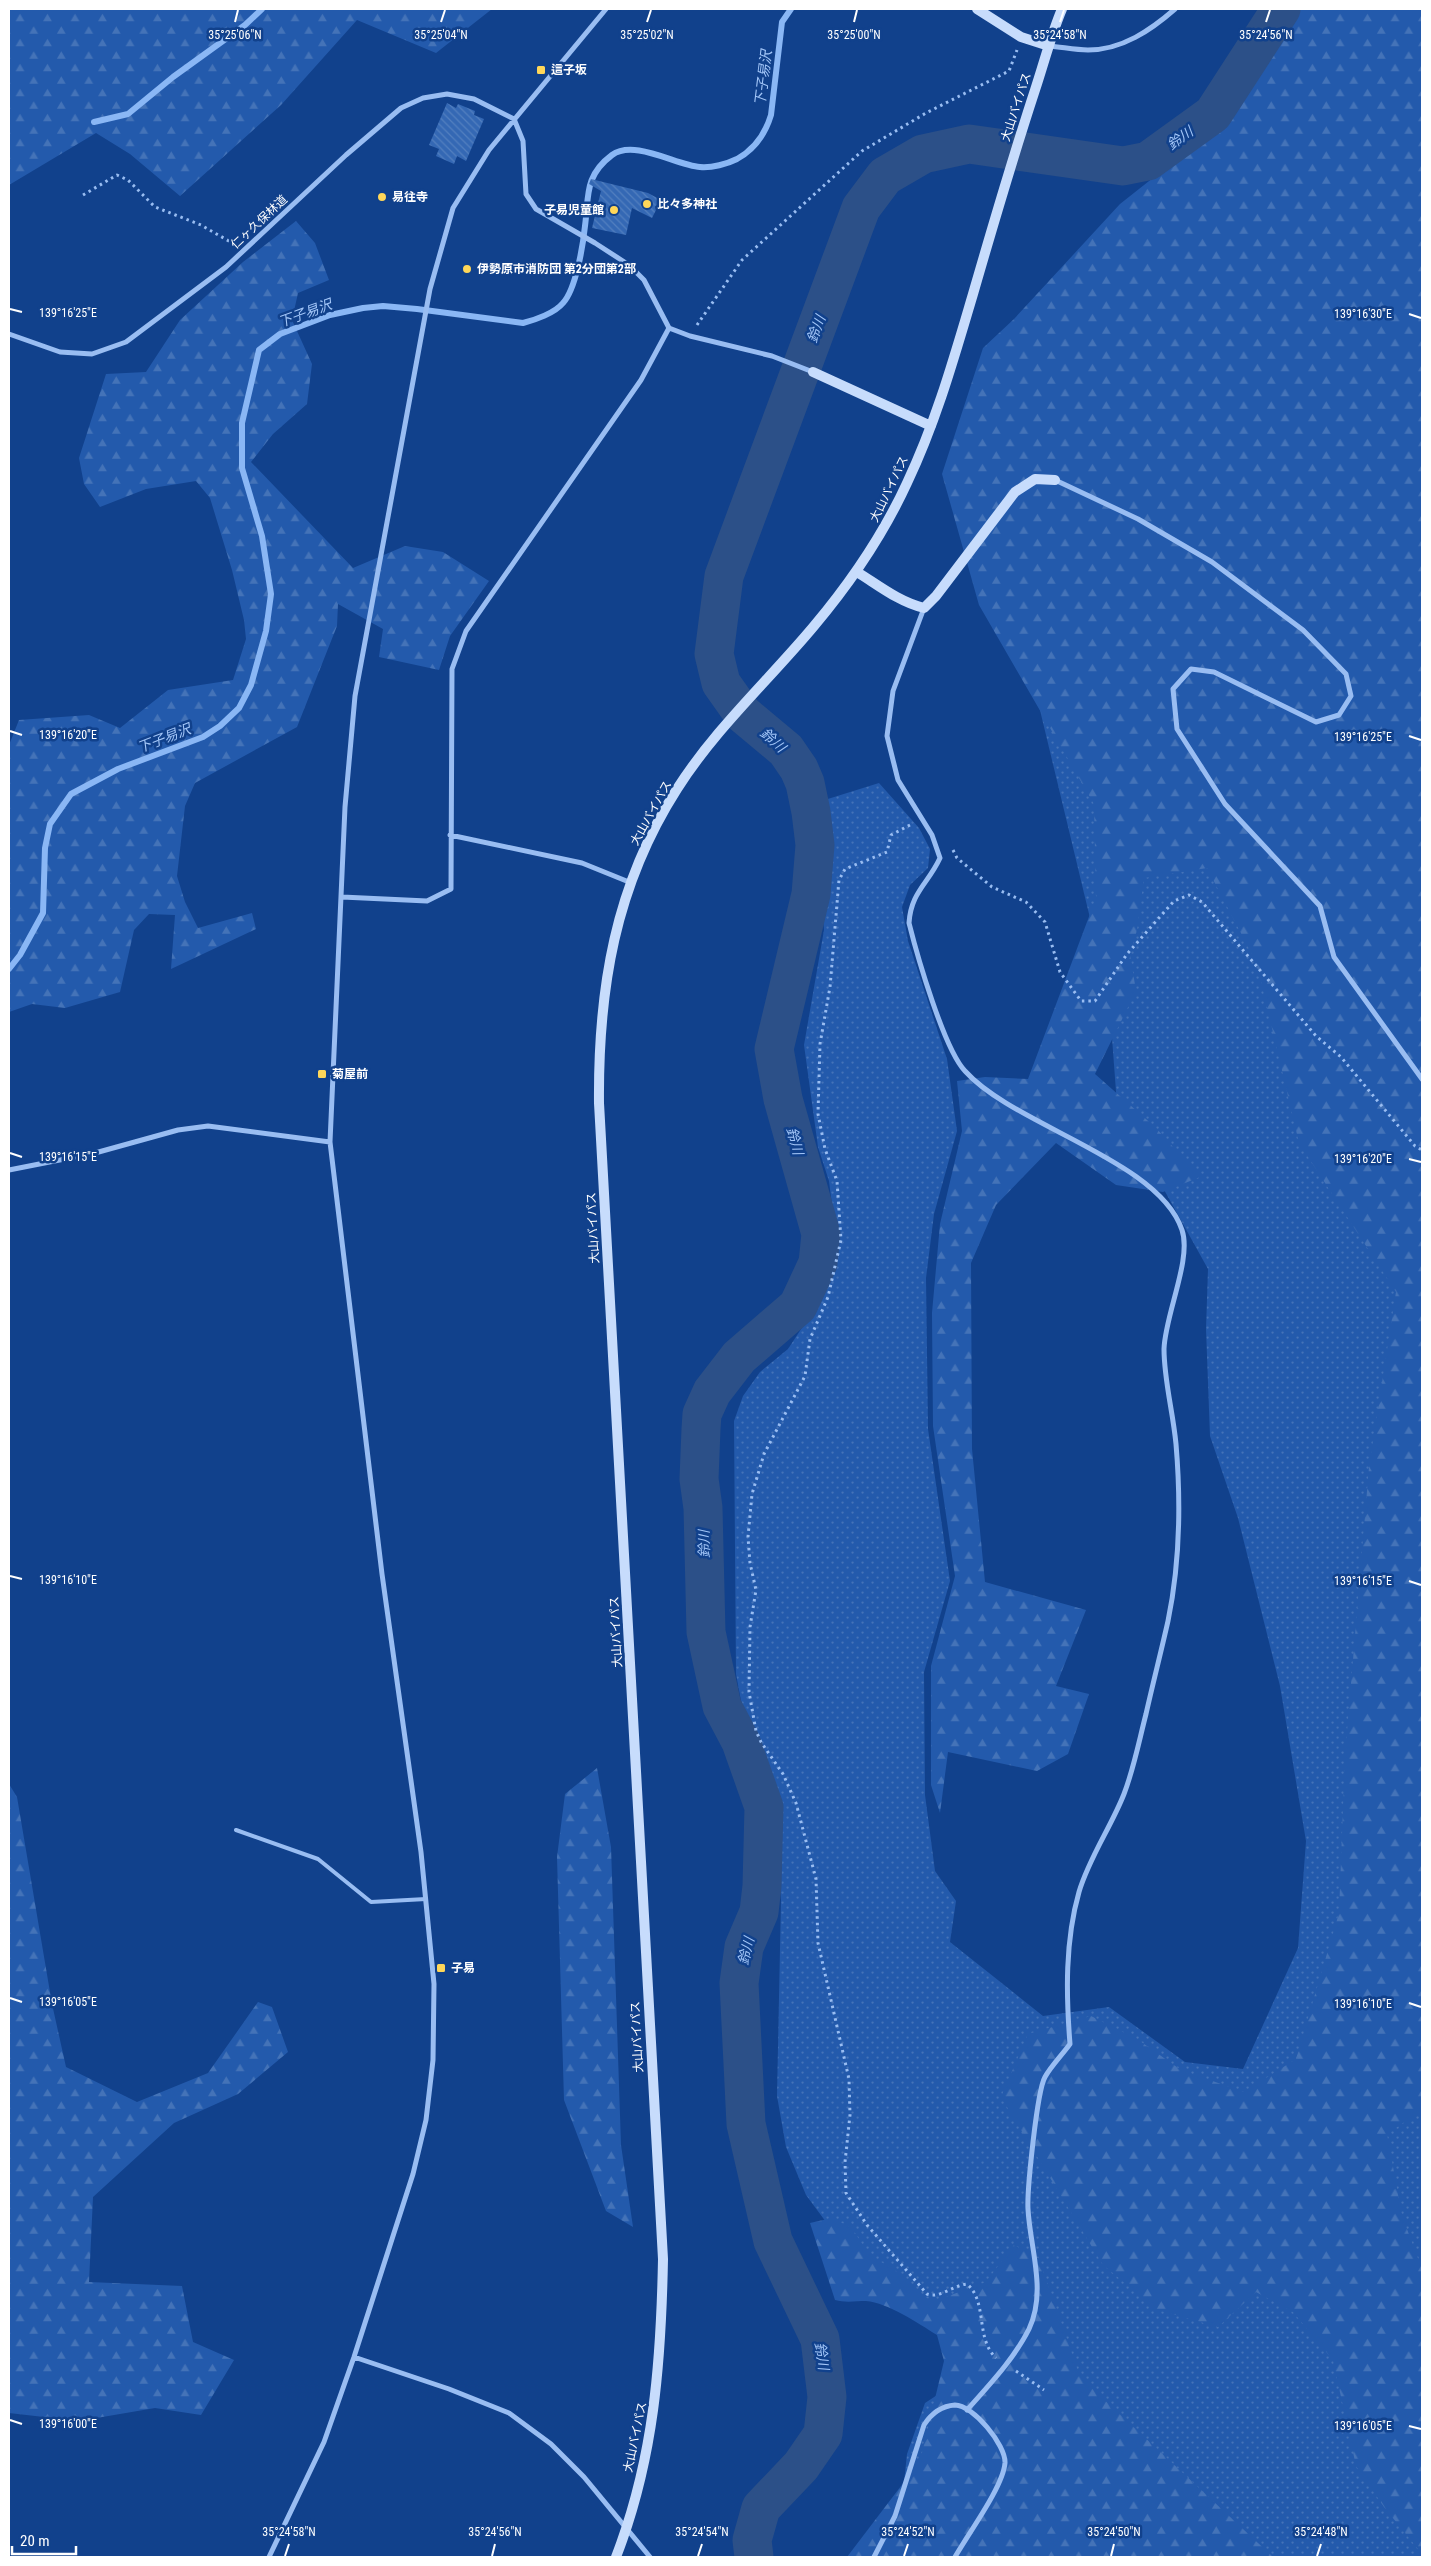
<svg xmlns="http://www.w3.org/2000/svg" width="1431" height="2566" viewBox="0 0 1431 2566" font-family="'Roboto Condensed','Noto Sans JP',sans-serif">
<style>
.grass{fill:url(#grass-dots)}
.forest{fill:url(#forest-firs)}
.lines{fill:none;stroke-linecap:round;stroke-linejoin:round}
.stream{stroke:#8ab7f5;stroke-width:6}
.river{stroke:#2c5088;stroke-width:39}
.building{fill:url(#building-back-hatch)}
.path{stroke:#99bdf2;stroke-width:3;stroke-dasharray:2.5 4;stroke-linecap:butt}
.lane{stroke:#99bdf2;stroke-width:4}
.street{stroke:#99bdf2;stroke-width:5}
.secondary{stroke:#c7dcfc;stroke-width:10}
.ticks{fill:none;stroke:#fff;stroke-width:2}
.poi-dot{fill:#ffd759;stroke:#11418c;stroke-width:2}
.labels{text-anchor:middle;stroke-width:5;stroke-linejoin:round;paint-order:stroke}
.poi-label{font-size:12px;font-weight:bold;fill:#fff;stroke:#11418c;text-anchor:start}
.street-label{font-size:12px;fill:#fff;stroke:#11418c}
.water-label{font-size:14px;font-style:italic;fill:#a4c7f9;stroke:#11418c}
.ticks-label{font-size:12px;text-anchor:middle;fill:#fff;stroke:#11418c;stroke-width:5;stroke-linejoin:round;paint-order:stroke}
</style>
<defs>
<pattern id="grass-dots" width="8" height="8" patternUnits="userSpaceOnUse" patternTransform="scale(1.25)"><rect width="8" height="8" fill="#235aac"/><path d="M2 2h.1M6 6h.1" fill="none" stroke="#4473b8" stroke-width="1.8" stroke-linecap="round"/></pattern>
<pattern id="forest-firs" width="22" height="20" patternUnits="userSpaceOnUse" patternTransform="scale(1.25)"><rect width="22" height="20" fill="#235aac"/><path d="M5 1l3.5 6h-7zM16 11l3.5 6h-7z" fill="#4473b8"/></pattern>
<pattern id="building-back-hatch" width="6" height="6" patternUnits="userSpaceOnUse" patternTransform="scale(1.25)"><rect width="6" height="6" fill="#3468b4"/><path d="M-1 5l2 2M0 0l6 6M5-1l2 2" fill="none" stroke="#527fbf"/></pattern>
</defs>
<rect width="100%" height="100%" fill="#11418c"/>
<path class="grass" d="M982,469L1404,716L1422,2093V2557H896L907,2454L925,2403L954,2384L959,2337L860,2268L806,2195L786,2147L777,2096L781,1900L773,1795L747,1733L736,1674L734,1421L743,1396L760,1372L788,1349L809,1317L825,1284L832,1251L834,1221L829,1181L818,1147L804,1045L824,930L815,803L879,783L919,828L930,849L928,868L910,885L902,907L908,941L947,1059L957,1131L934,1214L926,1278L928,1429L950,1581L924,1672L925,1795L935,1871L956,1901L950,1942L1043,2016L1109,2007L1185,2062L1243,2069L1298,1948L1306,1841L1280,1686L1238,1518L1210,1436L1206,1329L1208,1269L1117,1105L1109,997Z"/>
<path class="forest" d="M9,9H492L436,53L357,20L281,105L180,196L130,154L96,133L9,185Z
M1296,9H1422V2110L1387,2134L1402,2216L1422,2269V2554L1384,2507L1356,2466L1333,2360L1293,2312L1256,2292L1218,2327L1158,2310L1103,2265L1001,2097L1028,2034L1091,2016L1137,2039L1181,2070L1244,2092L1296,2059L1339,1913L1345,1756L1369,1467L1396,1292L1299,1143L1257,964L1207,868L1144,878L1137,930L1130,954L1136,991L1095,1074L1156,1128L1200,1177L1163,1192L1116,1185L1056,1143L996,1205L971,1263L972,1449L985,1582L1086,1610L1056,1686L1089,1694L1068,1754L1037,1771L948,1752L940,1813L931,1785V1666L955,1576L933,1426L932,1313L940,1224L962,1131L957,1081L985,1077L1028,1079L1096,898L1094,804L979,605L942,474L983,348L1014,319L1120,204L1225,121Z
M296,221L315,243L329,280L298,293L292,320L312,364L307,404L273,434L251,462L353,568L405,546L443,552L489,581L450,636L439,670L379,657L383,629L338,604L337,626L297,727L195,783L185,806L177,876L185,902L198,928L252,913L256,929L171,969L175,915L149,914L134,930L120,992L65,1008L32,1004L9,1012V745L19,720L89,715L120,728L168,690L233,680L246,639L244,620L232,570L210,498L196,481L146,489L100,507L84,484L79,458L106,374L146,372L180,320L243,262Z
M597,1768L611,1847L621,2145L633,2227L606,2211L564,2100L557,1857L565,1794Z
M9,1784L17,1797L52,2004L66,2067L137,2102L208,2073L258,2002L272,2007L288,2052L238,2094L174,2123L93,2197L89,2282L182,2286L193,2342L234,2360L201,2415L155,2408L79,2421L9,2413Z
M832,2218L852,2228L869,2255L895,2270L921,2296L935,2301L986,2282L1014,2245L1039,2259L1080,2377L1273,2557H847L920,2461L944,2361L937,2335C918,2323 888,2303 866,2301C855,2301 846,2303 835,2300L810,2223Z"/>
<g class="lines">
<path class="stream" d="M94,122L128,114L173,77L245,25L262,9
M9,969L20,955L43,913L45,848L50,824L71,794L118,769L203,737L220,726L239,708L251,685L266,631L271,594L262,536L242,468V423L259,350L280,334L330,315L363,308L383,306L417,309L523,323C535,320 555,313 563,303C576,289 583,245 585,226C589,196 584,176 612,155C634,139 676,165 700,167C712,168 727,164 737,159C755,149 765,135 771,115L782,22L791,9"/>
<path class="river" d="M754,2557L752,2540L761,2508L801,2466L823,2434L827,2397L820,2339L773,2241L746,2124L739,1983L744,1947L759,1912L762,1886L764,1807L741,1742L722,1706L706,1632L703,1508L699,1479L701,1429L702,1414L712,1392L739,1357L798,1306L818,1263L821,1234L783,1099L774,1049L811,894L815,845L811,812L805,783L799,769L786,750L743,714L721,683L714,654L724,576L861,208L885,176L923,154L969,144L1123,166L1148,161L1213,114L1281,9"/>
</g>
<path class="building" d="M447,103L456,108L458,104L475,111L474,115L484,119L466,161L457,156L454,164L436,156L439,149L429,145Z
M591,179L648,193L661,200L652,218L632,208L626,235L592,228L601,191L589,184Z"/>
<g class="lines">
<path class="path" d="M83,195L117,175L128,180L155,207L201,225L234,244
M697,325L742,260L862,151L926,113L1009,71L1017,50
M910,825L891,835L887,852L845,869L839,880L830,987L820,1044L818,1114L825,1149L837,1181L841,1240L828,1297L810,1339L805,1376L764,1454L752,1494L748,1537L750,1563L756,1590L750,1627L749,1692L756,1731L761,1742L783,1774L796,1803L816,1879L818,1943L849,2079L850,2115L845,2162L846,2193L867,2225L927,2294C939,2299 954,2285 967,2284C988,2302 975,2338 996,2358
M953,850L957,858L992,887L1026,902L1045,922L1060,972L1081,1001H1095L1127,954L1174,901L1189,895L1202,902L1316,1036L1341,1057L1415,1146L1422,1150
M1016,2371L1044,2390"/>
<path class="lane" d="M236,1830L318,1859L371,1902L426,1899"/>
<path class="street" d="M1049,46C1062,47 1075,50 1088,50C1122,50 1151,30 1175,9
M9,334L60,352L92,354L126,342L226,267L346,155L401,108L423,98L447,94L474,99L514,119L523,141L526,194L536,209L595,243L629,265L644,280L669,328L690,336L772,356L813,372
M1055,480L1138,519L1212,562L1303,630L1346,674L1351,696L1339,715L1316,722L1214,672L1191,669L1173,689L1177,729L1225,804L1320,906L1334,957L1422,1079
M924,608L893,691L887,736L898,780L932,835L940,858C928,884 911,892 909,923C917,955 944,1049 965,1071C1014,1126 1159,1160 1182,1230C1192,1259 1165,1315 1164,1349C1164,1380 1173,1412 1176,1444C1181,1503 1180,1563 1168,1621C1161,1652 1153,1683 1146,1714C1139,1741 1134,1768 1124,1794C1111,1827 1089,1858 1079,1892C1065,1941 1066,1994 1070,2044C1062,2055 1051,2066 1045,2077C1037,2091 1027,2190 1028,2209C1030,2248 1047,2291 1029,2329C1014,2359 989,2385 967,2410
M450,835L582,863L629,882
M342,897L427,901L451,889L452,669L466,631L641,380L669,328
M9,1170L95,1153L178,1130L208,1126L330,1142
M354,2357L449,2389L509,2413L551,2444L584,2477L650,2557
M269,2557L324,2442L354,2357L413,2174L426,2120L433,2060L434,1984L421,1852L382,1574L330,1142L345,807L355,696L430,289L453,208L489,150L606,9
M874,2557L895,2516L924,2425C931,2414 941,2406 955,2405C973,2405 1006,2445 1005,2463C1003,2487 968,2534 955,2557"/>
<path class="secondary" d="M977,9L1021,37L1049,46
M813,372L931,426
M857,572C878,585 899,602 924,608L936,596L1015,492L1035,479L1055,480
M616,2557C654,2459 661,2363 663,2259L599,1103C598,989 615,886 677,789C715,729 769,680 814,626C851,582 883,535 907,483C936,422 954,358 973,294C993,225 1013,157 1035,90C1044,63 1051,35 1062,9"/>
</g>
<path class="ticks" d="M235,22L238,10M441,22L445,10M647,22L651,10M854,22L857,10M1060,22L1064,10M1266,22L1270,10M10,309L22,312M1409,314L1421,318M10,731L22,735M1409,736L1421,740M10,1153L22,1157M1409,1159L1421,1162M10,1576L22,1579M1409,1581L1421,1585M10,1998L22,2002M1409,2003L1421,2007M10,2420L22,2424M1409,2426L1421,2429M285,2556L289,2544M492,2556L495,2544M698,2556L702,2544M904,2556L908,2544M1111,2556L1114,2544M1317,2556L1321,2544"/>
<g class="poi-dot">
<rect x="536" y="65" width="10" height="10" rx="2.5"/>
<circle cx="382" cy="197" r="5"/>
<circle cx="647" cy="204" r="5"/>
<circle cx="614" cy="210" r="5"/>
<circle cx="467" cy="269" r="5"/>
<rect x="317" y="1069" width="10" height="10" rx="2.5"/>
<rect x="436" y="1963" width="10" height="10" rx="2.5"/>
</g>
<g class="labels">
<g class="poi-label">
<text x="551" y="74">這子坂</text>
<text x="392" y="201">易往寺</text>
<text x="657" y="208">比々多神社</text>
<text x="604" y="214" text-anchor="end">子易児童館</text>
<text x="477" y="273">伊勢原市消防団 第2分団第2部</text>
<text x="332" y="1078">菊屋前</text>
<text x="451" y="1972">子易</text>
</g>
<g class="street-label">
<text transform="translate(1016 107) rotate(-72)" y="4">大山バイパス</text>
<text transform="translate(259 222) rotate(-43)" y="4">仁ヶ久保林道</text>
<text transform="translate(889 489) rotate(-64)" y="4">大山バイパス</text>
<text transform="translate(651 813) rotate(-61)" y="4">大山バイパス</text>
<text transform="translate(593 1228) rotate(-93)" y="4">大山バイパス</text>
<text transform="translate(616 1632) rotate(-93)" y="4">大山バイパス</text>
<text transform="translate(637 2037) rotate(-93)" y="4">大山バイパス</text>
<text transform="translate(635 2437) rotate(-78)" y="4">大山バイパス</text>
</g>
<g class="water-label">
<text transform="translate(763 78) rotate(-83)" y="5">下子易沢</text>
<text transform="translate(1180 138) rotate(-35)" y="5">鈴川</text>
<text transform="translate(305 313) rotate(-20)" y="5">下子易沢</text>
<text transform="translate(816 329) rotate(-70)" y="5">鈴川</text>
<text transform="translate(164 738) rotate(-21)" y="5">下子易沢</text>
<text transform="translate(773 740) rotate(42)" y="5">鈴川</text>
<text transform="translate(795 1141) rotate(75)" y="5">鈴川</text>
<text transform="translate(704 1544) rotate(-91)" y="5">鈴川</text>
<text transform="translate(746 1951) rotate(-76)" y="5">鈴川</text>
<text transform="translate(822 2356) rotate(81)" y="5">鈴川</text>
</g>
</g>
<g class="ticks-label">
<text x="235" y="39">35°25'06"N</text>
<text x="441" y="39">35°25'04"N</text>
<text x="647" y="39">35°25'02"N</text>
<text x="854" y="39">35°25'00"N</text>
<text x="1060" y="39">35°24'58"N</text>
<text x="1266" y="39">35°24'56"N</text>
<text x="68" y="317">139°16'25"E</text>
<text x="1363" y="318">139°16'30"E</text>
<text x="68" y="739">139°16'20"E</text>
<text x="1363" y="741">139°16'25"E</text>
<text x="68" y="1161">139°16'15"E</text>
<text x="1363" y="1163">139°16'20"E</text>
<text x="68" y="1584">139°16'10"E</text>
<text x="1363" y="1585">139°16'15"E</text>
<text x="68" y="2006">139°16'05"E</text>
<text x="1363" y="2008">139°16'10"E</text>
<text x="68" y="2428">139°16'00"E</text>
<text x="1363" y="2430">139°16'05"E</text>
<text x="289" y="2536">35°24'58"N</text>
<text x="495" y="2536">35°24'56"N</text>
<text x="702" y="2536">35°24'54"N</text>
<text x="908" y="2536">35°24'52"N</text>
<text x="1114" y="2536">35°24'50"N</text>
<text x="1321" y="2536">35°24'48"N</text>
</g>
<rect width="1431" height="2566" fill="none" stroke="#ffffff" stroke-width="20"/>
<path d="M12 2546v8h64v-8" fill="none" stroke="#ffffff" stroke-width="2.5"/>
<text x="20" y="2546" font-size="15" fill="#ffffff" stroke="#11418c" stroke-width="4" paint-order="stroke">20 m</text>
</svg>
